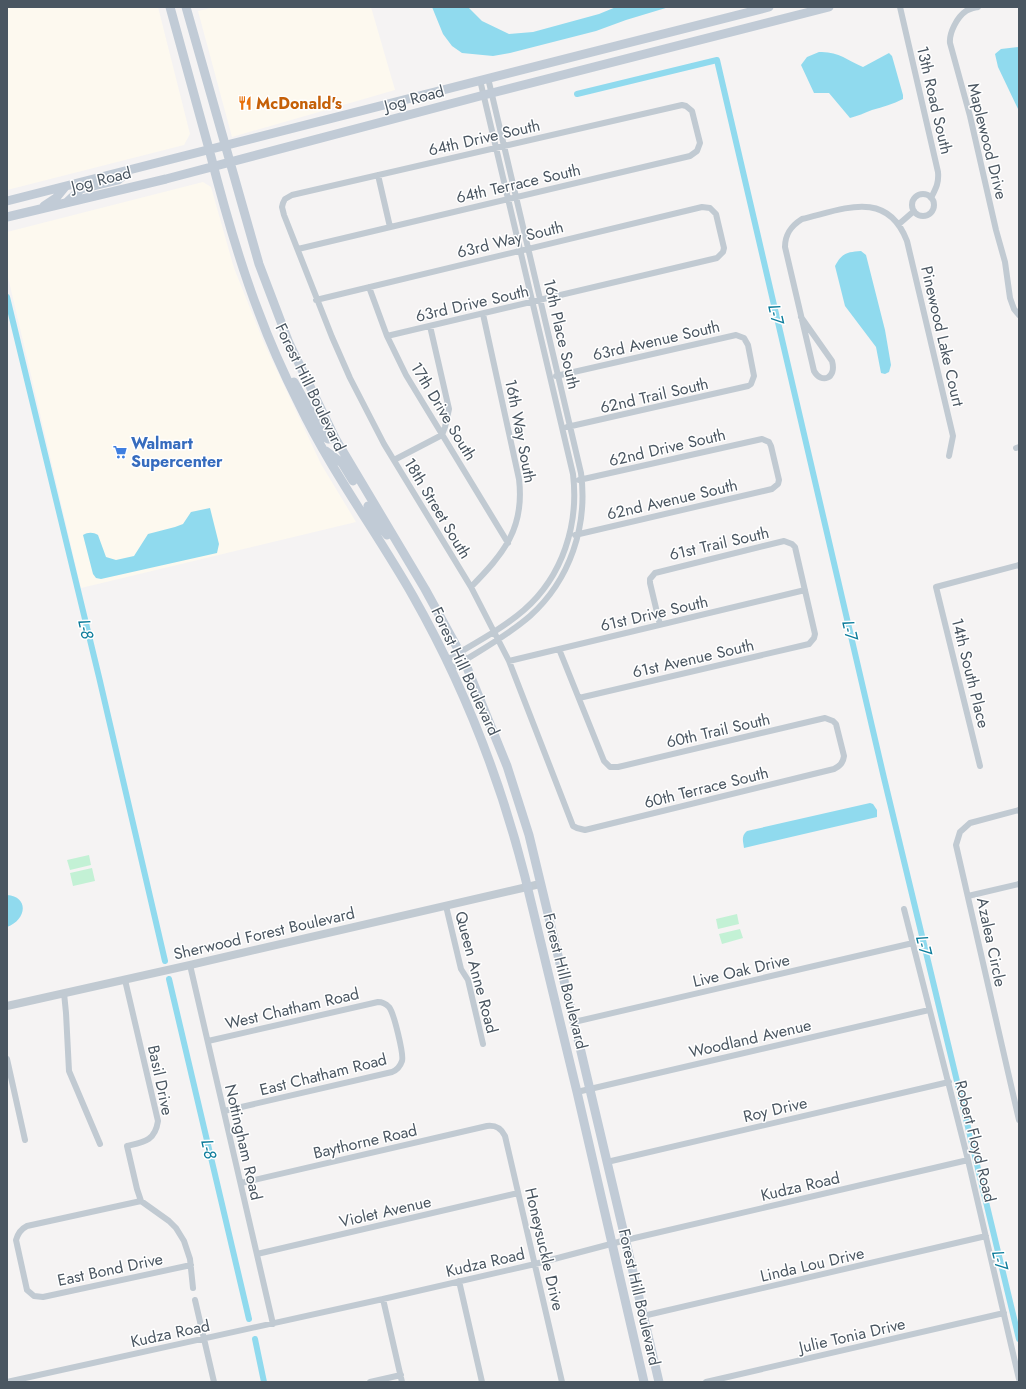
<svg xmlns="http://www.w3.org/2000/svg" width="1026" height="1389" viewBox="0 0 1026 1389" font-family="Jost,sans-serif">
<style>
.commercial{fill:#fdf9ef}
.green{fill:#c3f1d5}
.water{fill:#90daee}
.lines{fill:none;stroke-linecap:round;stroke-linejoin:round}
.canal{stroke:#90daee;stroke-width:6}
.minor{stroke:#c1cad2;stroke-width:6}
.tertiary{stroke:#c1cad2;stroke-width:8}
.secondary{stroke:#c1cbd6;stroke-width:9}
.labels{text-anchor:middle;stroke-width:3;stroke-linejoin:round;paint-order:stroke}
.street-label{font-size:16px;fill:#4a5661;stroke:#fff}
.food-label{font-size:16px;font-weight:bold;fill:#c56008;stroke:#fff;text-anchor:start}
.shop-label{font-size:16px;font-weight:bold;fill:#366cbe;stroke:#fff;text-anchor:start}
.water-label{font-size:17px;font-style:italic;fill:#0c7c9b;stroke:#fff}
</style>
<rect width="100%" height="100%" fill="#f5f3f3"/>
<path class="commercial" d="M7,7H158L190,134L184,145L7,190Z
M215,7H371L395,90L232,137L198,11Z
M203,182L211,187L234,268L264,343L321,464L356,522L81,588L7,273V232Z"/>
<path class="green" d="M89,855L91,865L70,870L67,860Z
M92,868L95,881L73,886L70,873Z
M737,914L739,924L718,929L716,919Z
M740,929L743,938L722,944L719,934Z"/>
<path class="water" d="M432,7H468L482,21L509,34L533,32L599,14L616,7H669L626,20L596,31L510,53L493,56L462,53L452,46L443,34Z
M1019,47V111L998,67L995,54L1001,49Z
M819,52C838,51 847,60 863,67L889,53L892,56L903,95V99C893,104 883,107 872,110C864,113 858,116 850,118L829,93H814L801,65L807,57Z
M861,251L866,255L885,330L891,365L889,372L885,374L881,373L876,347L845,306L835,266C842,253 847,252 861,251Z
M210,508L219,544L217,553L101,579L96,578L93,574L83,535C88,532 93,532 98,535L106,557L116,560L134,556L148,534L175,527L183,524L191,512Z
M870,803L873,804L877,810V817L744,848C743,841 741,836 747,831Z
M7,895C30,897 26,920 7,927Z"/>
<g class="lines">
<path class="canal" d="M577,94L717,60L884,778L1019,1339
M7,297L99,677L165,961
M169,979L249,1319
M255,1339L264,1382"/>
<path class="minor" d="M900,7L938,172C939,183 936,188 931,198
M978,7C974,8 969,9 966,11C957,17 949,33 950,43L970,116L996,230L1005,262L1010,298L1014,309L1019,315
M378,175L390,227
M912 205a11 11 0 1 1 22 0a11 11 0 1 1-22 0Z
M899,224L914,211
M298,249L690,156L697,151L700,143L692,111L686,106L682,105L292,195L285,199L283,203L282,207L284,215L332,337L350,378L384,444L471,587L509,661L573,826L577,828L585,830L834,769C840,766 843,763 844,756L836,724L833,721L825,718L618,767H610L604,761L559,649
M369,287L387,336L406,375L508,543
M316,300L702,207L710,208L716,214L724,248L723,252L717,258L387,336
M801,317L832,361C837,379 821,384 814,371L785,247C785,234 791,226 802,219C844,209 887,189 907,241L953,436L949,456
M556,376L736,335L744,338L748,345L754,376L751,384L748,386L567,427
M1016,448L1019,447
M394,460L442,435L445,427L449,409L430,326
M575,535L772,489L778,484L779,480L771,446L769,442L762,439L579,480
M471,587C503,554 525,529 519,479L483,314
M447,660C473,644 501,630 524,610C563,576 579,524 573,474L480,80
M509,661L805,590
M451,669C477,652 506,637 530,616C570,580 588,526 581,473L488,78
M579,698L809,644L814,638L815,634L795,547L792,544L784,541L655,573L650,579V583L660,625
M980,766L936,587L1019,565
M1019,810L970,823L960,832L956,845L1019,1120
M968,896L1019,884
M446,906L461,969L468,980L483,1044
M904,909L968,1160L1019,1379
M190,965L273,1324
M125,980L158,1121C155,1141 144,1142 127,1146L137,1189L141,1201L169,1221L176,1228L184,1241L190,1259L193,1288
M64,993L66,1013L69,1071L100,1144
M574,1022L913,943
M208,1041L378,1002C383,1002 386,1004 389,1007C394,1013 404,1055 402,1061C400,1067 397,1070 392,1072L224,1111
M7,1059L25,1140
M577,1092L929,1010
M607,1162L949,1082
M241,1183L487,1126C496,1125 501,1128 505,1136L562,1382
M141,1201L27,1226C21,1229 18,1233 16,1240L27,1290L34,1296L43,1297L191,1265
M257,1254L518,1193
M459,1281L482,1382
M383,1299L402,1382
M195,1300L214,1382
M643,1316L986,1236
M7,1382L383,1299L535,1264L626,1240L968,1160
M370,1382L401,1375
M706,1382L1004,1313"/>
<path class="tertiary" d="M7,1006L190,965L540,884"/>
<path class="secondary" d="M170,7C183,54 196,102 209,149C223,204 238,259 259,313C270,343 284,374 299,404C331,471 376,531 413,596C463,684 500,778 525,877L577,1092L644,1382
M186,7L259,264L289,343L335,438L425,589L464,660L507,766L529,835L574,1022L659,1382
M7,201L769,7
M67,202L81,189L118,180L128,172
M44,206L56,198L65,187
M7,217L166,179L484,95L829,7
M294,382L325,437L328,439L335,438
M326,451L342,463L353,481
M368,506L379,525L387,535"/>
</g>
<defs>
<symbol id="restaurant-bare" viewBox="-9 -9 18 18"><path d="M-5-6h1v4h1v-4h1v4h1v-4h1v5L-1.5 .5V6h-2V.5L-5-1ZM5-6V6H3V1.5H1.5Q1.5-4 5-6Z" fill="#e8710a" stroke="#fff" stroke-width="2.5" paint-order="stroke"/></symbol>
<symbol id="supermarket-bare" viewBox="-9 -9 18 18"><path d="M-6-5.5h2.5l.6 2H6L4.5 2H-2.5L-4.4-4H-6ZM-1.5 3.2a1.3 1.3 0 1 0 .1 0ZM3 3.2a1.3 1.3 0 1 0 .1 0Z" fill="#3f7fe0" stroke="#fff" stroke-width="2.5" paint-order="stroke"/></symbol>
</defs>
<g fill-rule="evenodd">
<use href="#restaurant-bare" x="235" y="93" width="20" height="20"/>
<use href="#supermarket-bare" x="110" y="442" width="20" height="20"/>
</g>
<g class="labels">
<g class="street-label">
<text transform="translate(414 98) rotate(-15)" y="6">Jog Road</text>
<text transform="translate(935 100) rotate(77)" y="6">13th Road South</text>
<text transform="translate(484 137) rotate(-13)" y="6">64th Drive South</text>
<text transform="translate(988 141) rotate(76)" y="6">Maplewood Drive</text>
<text transform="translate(101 179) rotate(-14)" y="6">Jog Road</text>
<text transform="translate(518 183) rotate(-13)" y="6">64th Terrace South</text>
<text transform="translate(510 239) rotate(-14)" y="6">63rd Way South</text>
<text transform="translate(472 303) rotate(-13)" y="6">63rd Drive South</text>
<text transform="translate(562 334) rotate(77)" y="6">16th Place South</text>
<text transform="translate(943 336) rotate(77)" y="6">Pinewood Lake Court</text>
<text transform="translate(656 340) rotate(-13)" y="6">63rd Avenue South</text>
<text transform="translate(311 387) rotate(64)" y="6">Forest Hill Boulevard</text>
<text transform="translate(654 395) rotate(-13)" y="6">62nd Trail South</text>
<text transform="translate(444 411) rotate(59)" y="6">17th Drive South</text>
<text transform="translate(521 431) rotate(79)" y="6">16th Way South</text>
<text transform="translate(667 447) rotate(-13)" y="6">62nd Drive South</text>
<text transform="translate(672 499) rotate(-13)" y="6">62nd Avenue South</text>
<text transform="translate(438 508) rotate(59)" y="6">18th Street South</text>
<text transform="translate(719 543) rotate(-13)" y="6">61st Trail South</text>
<text transform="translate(654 613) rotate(-13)" y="6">61st Drive South</text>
<text transform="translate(693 658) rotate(-13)" y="6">61st Avenue South</text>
<text transform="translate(466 671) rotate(65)" y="6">Forest Hill Boulevard</text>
<text transform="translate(971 673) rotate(76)" y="6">14th South Place</text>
<text transform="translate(718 730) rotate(-13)" y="6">60th Trail South</text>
<text transform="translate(706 787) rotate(-14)" y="6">60th Terrace South</text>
<text transform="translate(264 933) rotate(-13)" y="6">Sherwood Forest Boulevard</text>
<text transform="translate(992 942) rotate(78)" y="6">Azalea Circle</text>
<text transform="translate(741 970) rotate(-13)" y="6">Live Oak Drive</text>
<text transform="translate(477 972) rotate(75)" y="6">Queen Anne Road</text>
<text transform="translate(566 981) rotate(76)" y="6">Forest Hill Boulevard</text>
<text transform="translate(292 1008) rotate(-13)" y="6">West Chatham Road</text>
<text transform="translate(750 1038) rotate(-13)" y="6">Woodland Avenue</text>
<text transform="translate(323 1074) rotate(-14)" y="6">East Chatham Road</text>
<text transform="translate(161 1080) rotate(78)" y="6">Basil Drive</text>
<text transform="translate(775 1109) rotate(-13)" y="6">Roy Drive</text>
<text transform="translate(365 1141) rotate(-13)" y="6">Baythorne Road</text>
<text transform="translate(976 1141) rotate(76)" y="6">Robert Floyd Road</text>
<text transform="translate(244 1142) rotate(77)" y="6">Nottingham Road</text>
<text transform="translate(800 1186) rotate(-13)" y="6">Kudza Road</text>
<text transform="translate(385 1211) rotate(-13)" y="6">Violet Avenue</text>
<text transform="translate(545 1249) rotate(77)" y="6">Honeysuckle Drive</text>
<text transform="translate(485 1262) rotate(-13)" y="6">Kudza Road</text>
<text transform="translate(812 1264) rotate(-13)" y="6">Linda Lou Drive</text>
<text transform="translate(110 1269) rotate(-12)" y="6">East Bond Drive</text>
<text transform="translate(640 1297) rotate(77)" y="6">Forest Hill Boulevard</text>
<text transform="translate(170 1333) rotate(-12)" y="6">Kudza Road</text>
<text transform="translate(852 1335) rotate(-13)" y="6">Julie Tonia Drive</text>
</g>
<g class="food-label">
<text x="256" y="109">McDonald's</text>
</g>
<g class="shop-label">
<text x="131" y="449">Walmart<tspan x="131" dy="18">Supercenter</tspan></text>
</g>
<g class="water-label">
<text transform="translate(776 314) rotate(77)" y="6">L-7</text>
<text transform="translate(86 629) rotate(77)" y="6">L-8</text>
<text transform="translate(850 630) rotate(77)" y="6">L-7</text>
<text transform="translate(924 945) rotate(76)" y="6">L-7</text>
<text transform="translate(209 1149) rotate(77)" y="6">L-8</text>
<text transform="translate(1000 1260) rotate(76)" y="6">L-7</text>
</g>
</g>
<rect width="1026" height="1389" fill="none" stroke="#4a5661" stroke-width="16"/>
</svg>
